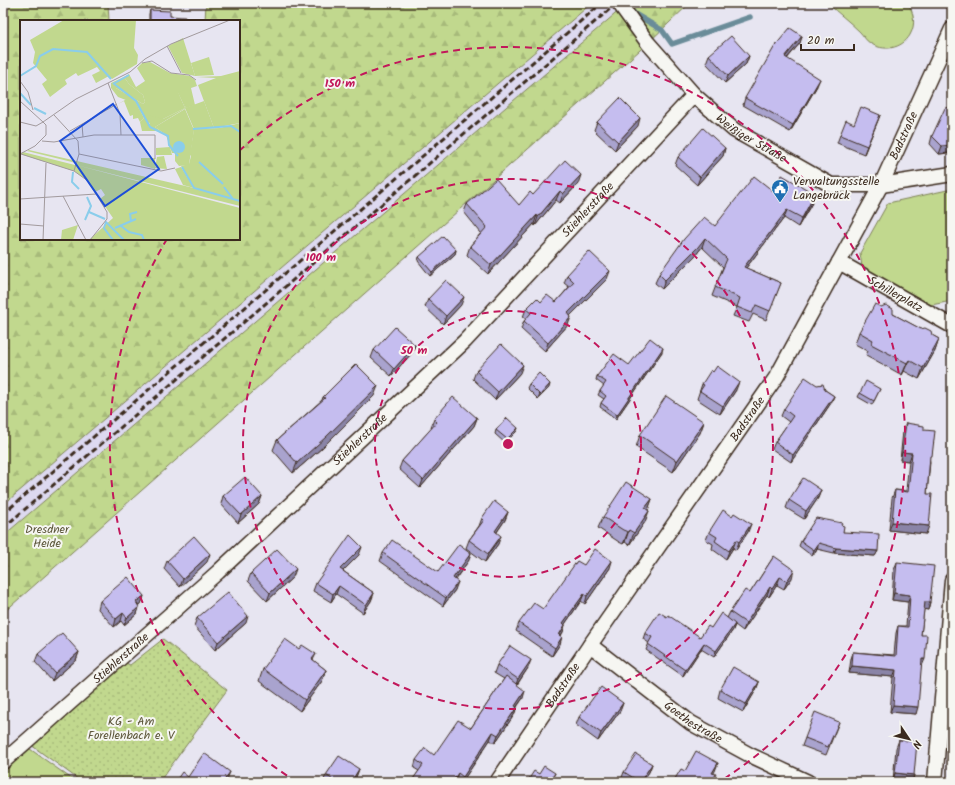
<svg xmlns="http://www.w3.org/2000/svg" width="955" height="785" viewBox="0 0 955 785" font-family="Kalam,sans-serif">
<style>
.built{fill:#ddd9f0}
.green{fill:#c1d88e;stroke:#7e8156}
.forest{fill:url(#forest-firs);stroke:#7e8156}
.garden{fill:url(#garden-dots);stroke:#7e8156}
.lines{fill:none;stroke-linecap:round;stroke-linejoin:round}
.stream{stroke:#6a8c99;stroke-width:5.5}
.street-casing{stroke:#3b2a1e;stroke-width:17}
.street{stroke:#f6f6f2;stroke-width:14}
.rail{stroke:#3b2a1e;stroke-width:3;stroke-dasharray:6 3;stroke-linecap:butt}
.wall{fill:#a9a3ce;stroke:#3b2a1e}
.shaded-wall{fill:#8a84a7;stroke:#3b2a1e}
.building{fill:#c5bdef;stroke:#3b2a1e}
.ring{fill:none;stroke:#c2185b;stroke-width:2;stroke-dasharray:7 5}
.labels{text-anchor:middle;stroke-width:4;stroke-linejoin:round;paint-order:stroke}
.street-label{font-size:12px;fill:#3b2a1e;stroke:#f6f6f2}
.poi-label{font-size:12px;fill:#3b2a1e;stroke:#f6f6f2;text-anchor:start}
.park-label{font-size:12px;fill:#5c563a;stroke:#f6f6f2}
.inset-river{fill:none;stroke:#8acdeb;stroke-width:2}
.inset-road{fill:none;stroke:#a29a9d;stroke-width:1}
.view{fill:#1d4ed8;fill-opacity:0.15;stroke:#1d4ed8;stroke-width:2}
.inset-edge{fill:none;stroke:#3b2a1e;stroke-width:2}
.centre{fill:#c2185b;stroke:#f6f6f2;stroke-width:2}
.ring-label{font-size:12px;text-anchor:middle;font-weight:bold;fill:#c2185b;stroke:#f6f6f2;stroke-width:4;stroke-linejoin:round;paint-order:stroke}
</style>
<defs>
<pattern id="forest-firs" width="22" height="20" patternUnits="userSpaceOnUse"><rect width="22" height="20" fill="#c1d88e"/><path d="M5 1l3.5 6h-7zM16 11l3.5 6h-7z" fill="#a7ba7a"/></pattern>
<pattern id="garden-dots" width="8" height="8" patternUnits="userSpaceOnUse"><rect width="8" height="8" fill="#c1d88e"/><path d="M2 2h.1M6 6h.1" fill="none" stroke="#a7ba7a" stroke-width="1.8" stroke-linecap="round"/></pattern>
</defs>
<rect width="100%" height="100%" fill="#e7e5f1"/>
<filter id="ink" filterUnits="userSpaceOnUse"><feTurbulence type="fractalNoise" baseFrequency=".025" numOctaves="2"/><feDisplacementMap in="SourceGraphic" scale="8" xChannelSelector="R" yChannelSelector="G"/><feConvolveMatrix kernelMatrix="1 2 1 2 8 2 1 2 1" color-interpolation-filters="sRGB"/></filter>
<g filter="url(#ink)">
<path class="built" d="M592,3H628L3,536V505Z"/>
<path class="green" d="M827,3H908C914,14 916,24 910,35C902,49 883,52 870,43C866,41 863,35 860,32C850,22 838,13 827,3Z
M952,189V301L931,305L862,267L860,253L888,203Z
M30,749L76,782H3V772Z"/>
<path class="forest" d="M3,3H108L109,21H21V239H239V21H205L206,3H592L3,505Z
M628,3H690L648,43L3,613V536Z"/>
<path class="garden" d="M163,639L227,690L159,782H82L31,745L124,662L130,665Z"/>
<g class="lines">
<path class="stream" d="M631,10L635,14L662,30L672,44L750,17"/>
<defs>
<g id="street">
<path id="s1" d="M619,3L648,43L694,95L734,130L831,185H881L952,174"/>
<path id="s2" d="M839,262L952,326"/>
<path id="s3" d="M590,645L691,723L750,755L808,782"/>
<path id="s4" d="M3,762L218,572L465,341L694,95"/>
<path id="s5" d="M497,782L590,645L777,376L881,185L952,29"/>
<path d="M935,782L952,580"/>
</g>
</defs>
<use href="#street" class="street-casing"/>
<use href="#street" class="street"/>
<path class="rail" d="M3,514L602,3
M3,528L617,3"/>
</g>
<path class="wall" d="M150,10L170,16L185,21H149V14Z
M802,36L800,43L787,59L817,86L790,132L743,105L745,98Z
M709,55L749,56L746,64L725,83L706,63Z
M952,107V147L951,148L949,153L939,154L930,144L932,136Z
M880,115L864,154L837,143L840,135L854,124Z
M597,122L638,126L615,150L594,130Z
M725,148L723,156L697,185L675,165L678,157Z
M578,184L560,203L556,200L535,226L534,224L488,274L467,255L470,246L481,233L464,212L467,204L519,205L533,195Z
M773,191L815,194L812,203L798,227L784,218L746,268L781,283L766,320L753,314L749,322L733,316L737,307L712,296L723,267L702,247L695,256L662,289L655,283L659,274L715,226Z
M456,250L455,254L430,276L418,261L419,257Z
M567,275L607,279L570,316L568,325L545,351L521,329L524,321L526,319L523,317L526,309L541,302H556L569,287L564,283Z
M428,299L461,305L443,324L425,307Z
M893,314L939,339L935,351L919,379L904,371L902,375L866,355L868,351L855,344L859,332Z
M415,345L412,353L391,376L371,358L374,350Z
M662,352L616,419L600,407L601,403L604,399L598,395L600,391L604,386L596,380L597,376L629,365Z
M476,371L520,373L495,400L473,379Z
M529,384L549,388L538,399L527,388Z
M702,384L736,390L720,414L697,399Z
M880,389L872,405L858,397L860,393Z
M825,390L834,396L831,403L791,462L772,449L775,442L789,422L781,416L784,409Z
M374,396L323,447L293,473L273,450L277,440L322,400L323,397Z
M477,418L474,426L420,488L399,469L402,461L432,428L431,427L434,419Z
M704,422L700,433L673,472L636,447L640,435Z
M906,423L924,430L930,462L927,494L926,534L889,530L892,498L895,490L906,491L909,461L900,460L903,431Z
M518,428L516,432L505,443L495,434L496,430Z
M821,490L818,498L804,519L786,508L789,500Z
M223,496H262L259,504L238,523L221,504Z
M652,499L648,510L645,522L629,545L625,542L623,544L619,542L598,528L603,517Z
M508,512L505,520L497,532L498,544L485,562L466,548L469,540L479,526L482,518Z
M732,516L748,532L736,550L733,548L726,559L712,549L713,544L706,540L709,532Z
M841,525L843,532L878,551L875,556L834,553L817,549L812,556L799,546L801,541Z
M383,553L438,572L469,560L455,580V590L443,606L380,561Z
M359,555L343,571L374,593L371,601L363,613L336,594L331,602L313,591L316,583Z
M774,556L792,578L784,589L777,585L769,597L767,595L743,631L735,625L733,630L714,657L701,649L683,676L646,650L649,643L643,639L645,633L700,637L711,628L727,618L730,612L750,593Z
M167,561L207,562L180,587L164,569Z
M897,562L930,602L928,610L924,609L921,635L922,666H921L916,714L890,712L893,677L849,673L851,659L853,652L894,655L896,633L898,626H906L908,602L892,600L894,570Z
M584,565L610,568L585,604L581,601L565,624V625L563,632L561,636L560,644L552,656L516,631L519,623L543,609Z
M251,573L293,577L267,601L248,581Z
M144,596L141,604L139,606V607L137,614L124,625L121,621L114,627L98,609L100,601Z
M197,618L246,623L215,650L194,626Z
M299,649L316,654L313,660L326,670L322,681L300,711L259,681L263,669Z
M79,652L76,660L52,681L35,662L38,654Z
M497,665L528,668L517,685L523,698L517,707L514,715L495,743L490,740L462,782H457L456,781L455,782H411L419,771L414,768L416,760L434,755L471,728L504,679L494,673Z
M759,682L756,690L743,712L718,698L720,690Z
M623,703L620,711L598,741L576,725L579,717Z
M839,722L826,755L802,746L805,738Z
M899,740L914,775L912,782L893,781L896,748Z
M652,764L649,772L642,782H624L621,780L624,772Z
M359,769L356,777L353,782H323L326,775Z"/>
<path class="shaded-wall" d="M802,36L800,43L782,64L785,57Z
M749,56L746,64L725,83L728,76Z
M820,79L817,86L790,132L793,125Z
M880,115L877,123L864,154L867,146Z
M640,118L638,126L615,150L618,142Z
M952,140V147L951,148L949,153L939,154L942,146Z
M725,148L723,156L697,185L700,177Z
M581,175L578,184L560,203L563,194Z
M560,191L556,200L535,226L538,217Z
M815,194L812,203L798,227L802,218Z
M787,210L784,218L740,276L744,267Z
M537,215L534,224L488,274L491,265Z
M705,238L702,247L695,256L662,289L665,280Z
M456,250L455,254L430,276L432,272Z
M610,271L607,279L565,321L568,313Z
M464,297L461,305L443,324L446,316Z
M571,317L568,325L545,351L548,343Z
M939,339L935,351L919,379L923,368Z
M415,345L412,353L391,376L394,369Z
M663,348L662,352L616,419L617,415Z
M909,360L904,371L902,375L907,363Z
M523,365L520,373L495,400L498,392Z
M739,382L736,390L720,414L723,406Z
M550,384L549,388L538,399L540,395Z
M378,386L374,396L323,447L293,473L297,463Z
M834,396L831,403L791,462L793,455Z
M477,418L474,426L420,488L423,480Z
M704,422L700,433L673,472L677,461Z
M518,428L516,432L505,443L507,439Z
M902,452L912,453L909,461L900,460Z
M821,490L818,498L804,519L806,511Z
M262,496L259,504L238,523L241,515Z
M652,499L648,510L645,508Z
M649,511L645,522L629,545L634,533Z
M508,512L505,520L492,539L495,531Z
M892,522L929,526L926,534L889,530Z
M751,524L748,532L736,550L739,542Z
M629,530L625,542L623,544L628,532Z
M501,536L498,544L485,562L488,554Z
M736,540L733,548L726,559L729,551Z
M819,543L817,549L812,556L814,550Z
M362,547L359,555L337,577L340,569Z
M836,548L878,551L875,556L834,553Z
M471,553L469,560L450,586L453,578Z
M210,554L207,562L180,587L183,579Z
M612,561L610,568L585,604L587,596Z
M296,569L293,577L267,601L270,593Z
M794,570L792,578L784,589L787,581Z
M780,577L777,585L769,597L772,589Z
M458,582L455,590L443,606L446,598Z
M339,586L336,594L331,602L333,594Z
M770,587L767,595L743,631L746,623Z
M374,593L371,601L363,613L366,605Z
M894,593L910,595L908,602L892,600Z
M584,594L581,601L560,631L563,623Z
M144,596L141,604L133,610L136,602Z
M925,602H930L928,610L923,609Z
M139,607L137,614L124,625L127,618Z
M123,613L121,621L114,627L116,619Z
M248,616L246,623L215,650L218,642Z
M735,624L733,630L714,657L716,651Z
M565,625L563,632L556,642L559,635Z
M562,637L560,644L552,656L555,648Z
M704,643L701,649L683,676L685,670Z
M79,652L76,660L52,681L55,673Z
M922,659H925L922,666H919Z
M531,660L528,668L515,687L518,679Z
M852,666L896,670L893,677L849,673Z
M326,670L322,681L300,711L305,700Z
M759,682L756,690L743,712L746,704Z
M525,691L523,698L512,713L515,706Z
M623,703L620,711L598,741L601,733Z
M893,705L918,707L916,714L890,712Z
M517,707L514,715L495,743L498,735Z
M493,732L490,740L462,782H461L463,777Z
M718,763L715,771L710,780L712,773Z
M652,764L649,772L642,782H640Z
M359,769L356,777L353,782H351Z
M230,772L226,782H223Z
M458,773L455,782H452Z
M555,773L551,782H549Z
M895,773L914,775L912,782L893,781Z"/>
<path class="building" d="M150,10L170,11V16L185,17V21H150Z
M790,28L802,36L785,57L820,79L793,125L745,98L775,46Z
M731,36L749,56L728,76L709,55Z
M620,98L640,118L618,142L597,122Z
M861,107L880,115L867,146L840,135L846,120L854,124Z
M952,107V145L942,146L932,136L945,108Z
M703,128L725,148L700,177L678,157Z
M565,160L581,175L563,194L560,191L538,217L537,215L491,265L470,246L487,227L467,204L496,179L519,205L530,192L533,195Z
M782,175L815,194L802,218L787,210L744,267L781,283L770,311L756,305L752,313L737,307L740,298L715,287L727,259L705,238L698,247L665,280L659,274L684,239L704,217L715,226L754,176L773,191Z
M443,236L456,250L432,272L419,257Z
M589,251L610,271L568,313L571,317L548,343L524,321L531,313L526,309L537,298L541,302L547,295L556,302L574,282L567,275Z
M446,280L464,297L446,316L428,299Z
M875,304L881,307L886,305L893,309V314L921,329L925,328L931,331L932,335L939,339L923,368L909,360L907,363L871,344L873,340L859,332Z
M395,327L415,345L394,369L374,350Z
M650,338L663,348L617,415L601,403L606,396L600,391L606,382L597,376L614,354L629,365Z
M501,344L523,365L498,392L476,371Z
M356,364L378,386L326,437L297,463L277,440L325,398L323,397Z
M717,366L739,382L723,406L700,391L704,385L702,384L711,370L713,372Z
M539,373L550,384L540,395L529,384Z
M805,377L817,385L823,384L825,390L834,396L793,455L775,442L793,416L784,409Z
M866,381L880,389L874,401L860,393Z
M666,396L704,422L677,461L640,435Z
M453,397L477,418L423,480L402,461L437,422L434,419Z
M507,418L518,428L507,439L496,430Z
M906,423L924,426V430L935,431L932,456H930L927,494H932L929,526L892,522L895,490L908,492L912,453L902,452Z
M245,477L262,496L241,515L223,496Z
M803,478L821,490L806,511L789,500Z
M626,482L652,499L645,508L649,511L634,533L629,530L628,532L623,530L603,517Z
M494,501L508,512L495,531L501,536L488,554L469,540L484,520L482,518Z
M723,510L732,516L734,513L751,524L739,542L736,540L729,551L715,541L717,537L709,532Z
M816,518L842,523L841,525L844,526L843,532L879,534L878,551L836,548L819,543L814,550L801,541Z
M350,535L362,547L340,569L374,593L366,605L339,586L333,594L316,583Z
M194,536L210,554L183,579L167,561Z
M392,540L438,572L459,544L471,553L453,578L458,582L446,598L383,553Z
M277,549L296,569L270,593L251,573Z
M595,549L612,561L587,596L584,594L563,623L565,625L559,635L562,637L555,648L519,623L534,603L543,609L577,561L584,565Z
M774,556L794,570L787,581L780,577L772,589L770,587L746,623L730,612L745,590L750,593Z
M897,562L934,566L930,602H925L921,635H927L925,659H922L918,707L893,705L896,670L852,666L853,652L896,656L898,626L908,627L910,595L894,593Z
M128,577L144,596L136,602L139,607L127,618L123,613L116,619L100,601Z
M228,592L248,616L218,642L197,618Z
M659,612L667,617L668,615L700,637L708,626L711,628L721,613L735,624L716,651L704,643L685,670L648,644L652,637L645,633Z
M62,633L79,652L55,673L38,654Z
M285,639L299,649L302,645L316,654L312,659L326,670L305,700L263,669Z
M510,646L531,660L518,679L497,665Z
M733,667L759,682L746,704L720,690Z
M506,676L525,691L515,706L517,707L498,735L493,732L463,777L458,773L452,782H411L423,765L416,760L425,748L434,755L458,720L471,728Z
M601,687L623,703L601,733L579,717Z
M815,712L839,722L828,747L805,738Z
M899,740L917,742L914,775L895,773Z
M696,751L718,763L712,773L716,774L712,782H673L681,769L685,771Z
M204,753L230,772L223,782H175L182,772L188,777Z
M636,754L652,764L640,782L624,772Z
M339,756L359,769L351,782H336L326,775Z
M544,766L555,773L549,782H527L534,771L539,774Z"/>
</g>
<g class="ring">
<circle cx="508" cy="444" r="133"/>
<circle cx="508" cy="444" r="265"/>
<path d="M297 782A398 398 0 0 1 167 239M239 151A398 398 0 1 1 719 782"/>
</g>
<defs>
<symbol id="civic-pin" viewBox="-11 -11 22 30"><path d="M0 17L-7.5 6A9.5 9.5 0 1 1 7.5 6Z" fill="#1f6fb2" stroke="#f6f6f2"/><path d="M-.6-6.5H3V-4.5H.6V-3L4-1V1h2V6H-6V1h2V-1L-.6-3ZM-1.2 2.5V6h2.4V2.5Z" fill="#fff"/></symbol>
</defs>
<g fill-rule="evenodd">
<use href="#civic-pin" x="770" y="178" width="20" height="27"/>
</g>
<g class="labels">
<g class="street-label">
<text dy="4" stroke="none"><textPath href="#s5" startOffset="765">Badstraße</textPath></text>
<text dy="4" stroke="none"><textPath href="#s1" startOffset="191">Weißiger Straße</textPath></text>
<text dy="4" stroke="none"><textPath href="#s4" startOffset="805">Stiehlerstraße</textPath></text>
<text dy="4" stroke="none"><textPath href="#s2" startOffset="65">Schillerplatz</textPath></text>
<text dy="4" stroke="none"><textPath href="#s5" startOffset="441">Badstraße</textPath></text>
<text dy="4" stroke="none"><textPath href="#s4" startOffset="481">Stiehlerstraße</textPath></text>
<text dy="4" stroke="none"><textPath href="#s4" startOffset="157">Stiehlerstraße</textPath></text>
<text dy="4" stroke="none"><textPath href="#s5" startOffset="117">Badstraße</textPath></text>
<text dy="4" stroke="none"><textPath href="#s3" startOffset="129">Goethestraße</textPath></text>
</g>
<g class="poi-label">
<text x="793" y="185">Verwaltungsstelle<tspan x="793" dy="14">Langebrück</tspan></text>
</g>
<g class="park-label">
<text x="47" y="533">Dresdner<tspan x="47" dy="14">Heide</tspan></text>
<text x="131" y="725">KG - Am<tspan x="131" dy="14">Forellenbach e. V</tspan></text>
</g>
</g>
<g transform="translate(20 20)">
<rect width="220" height="220" fill="#e7e5f1"/>
<path d="M44,0H116L114,28L118,35L117,44L92,59L89,56L76,63L72,55L80,51L77,47L58,56L56,53L45,60L47,64L30,77L22,64L27,60L13,43L15,32L10,20ZM163,18L175,56L162,53L148,26ZM130,42L150,53L170,56L175,60L177,66L171,68L175,85L166,88L158,72L165,88L143,99L128,103L138,111H122L120,102L124,98L114,81L111,82L98,77L91,68H96L123,84L125,82L123,75L109,64L104,57L109,54L116,67L125,61L117,48L122,43ZM220,51V103L194,108L178,65L196,58L176,57L201,56ZM165,89L174,110L169,145L159,146L155,141V133L150,126L148,116L135,107ZM144,136L147,149L135,148L137,137ZM161,147L174,168L163,165L155,149Z" fill="#c1d88e"/>
<path d="M54,20L64,30V33L50,34L32,32L30,23L41,24ZM189,37L194,55L175,56L171,43ZM104,57L109,64L123,75L125,82L123,84L96,68H91V63ZM165,70L161,74L166,88L135,107L148,116L150,126L155,133H152L146,115L130,107L128,95L143,99L165,88L158,72ZM220,103V186L56,145L220,188V220H69L93,198L80,179L85,175L81,169L75,172L68,161L54,151L0,134L3,132L55,145L56,143L7,131L9,130L174,168L161,146L169,144L171,136L168,132L171,128L174,109L200,108Z" fill="#c1d88e"/>
<path d="M105,80H114L124,98L120,102L118,98L113,99V95L110,96L104,81L98,84ZM184,81L194,108L174,109L165,88ZM150,127L152,135H136V128ZM121,138H135V149L121,145ZM58,205L53,220H41L42,210Z" fill="#c1d88e"/>
<path d="M153 127a6 6 0 1 1 12 0a6 6 0 1 1-12 0Z" fill="#8acdeb"/>
<path class="inset-river" d="M0,56L16,46L20,36L33,29L67,32L91,59M93,63L116,81L130,107L148,116L149,125L158,136M93,64L109,55M0,73L11,85M14,88L26,94M173,109L211,106L220,112M179,142L203,164M162,147L174,168L220,181M53,152L52,162L59,169M204,167L213,179M69,192L85,199M65,200L71,186L67,177M111,201L110,194L117,192M101,206L109,212L122,215L124,220M95,208L116,199M93,220L84,208L86,202L104,220"/>
<path class="inset-road" d="M147,26L161,53M122,43L132,41L151,53L169,55L176,60M0,61L8,72L13,90M88,63L100,94L101,115M0,81L23,102L16,106L0,102M34,95L58,121L59,134L54,151M62,104L63,117M50,111L97,84M22,121L34,122L74,115H135V139M0,134L15,126L26,115V105L23,102L56,79L110,52L125,39L151,24L210,0M1,134L54,151L68,161L87,192V199L70,220M59,134L141,151L155,148M43,176L66,220M0,179L76,174M0,204L24,206M23,220L26,143"/>
<path class="view" d="M93,84L139,149L85,186L40,121Z"/>
<rect width="220" height="220" class="inset-edge"/>
</g>
<circle cx="508" cy="444" r="6" class="centre"/>
<g class="ring-label">
<text x="340" y="87">150 m</text>
<text x="321" y="261">100 m</text>
<text x="414" y="354">50 m</text>
</g>
<rect width="955" height="785" fill="none" stroke="#f6f6f2" stroke-width="16"/>
<rect x="8" y="8" width="939" height="769" fill="none" stroke="#3b2a1e" stroke-width="1.5" filter="url(#ink)"/>
<g transform="translate(909 739) rotate(125)" stroke="#f6f6f2" stroke-width="3" paint-order="stroke">
<path d="M0-3L7 15L0 10L-7 15Z" fill="#3b2a1e"/>
<text y="-6" font-size="11" font-weight="bold" text-anchor="middle" fill="#3b2a1e">N</text>
</g>
<path d="M801 44v6h53v-6" fill="none" stroke="#3b2a1e" stroke-width="2"/>
<text x="807" y="44" font-size="12" fill="#3b2a1e" stroke="#f6f6f2" stroke-width="3" paint-order="stroke">20 m</text>
</svg>
